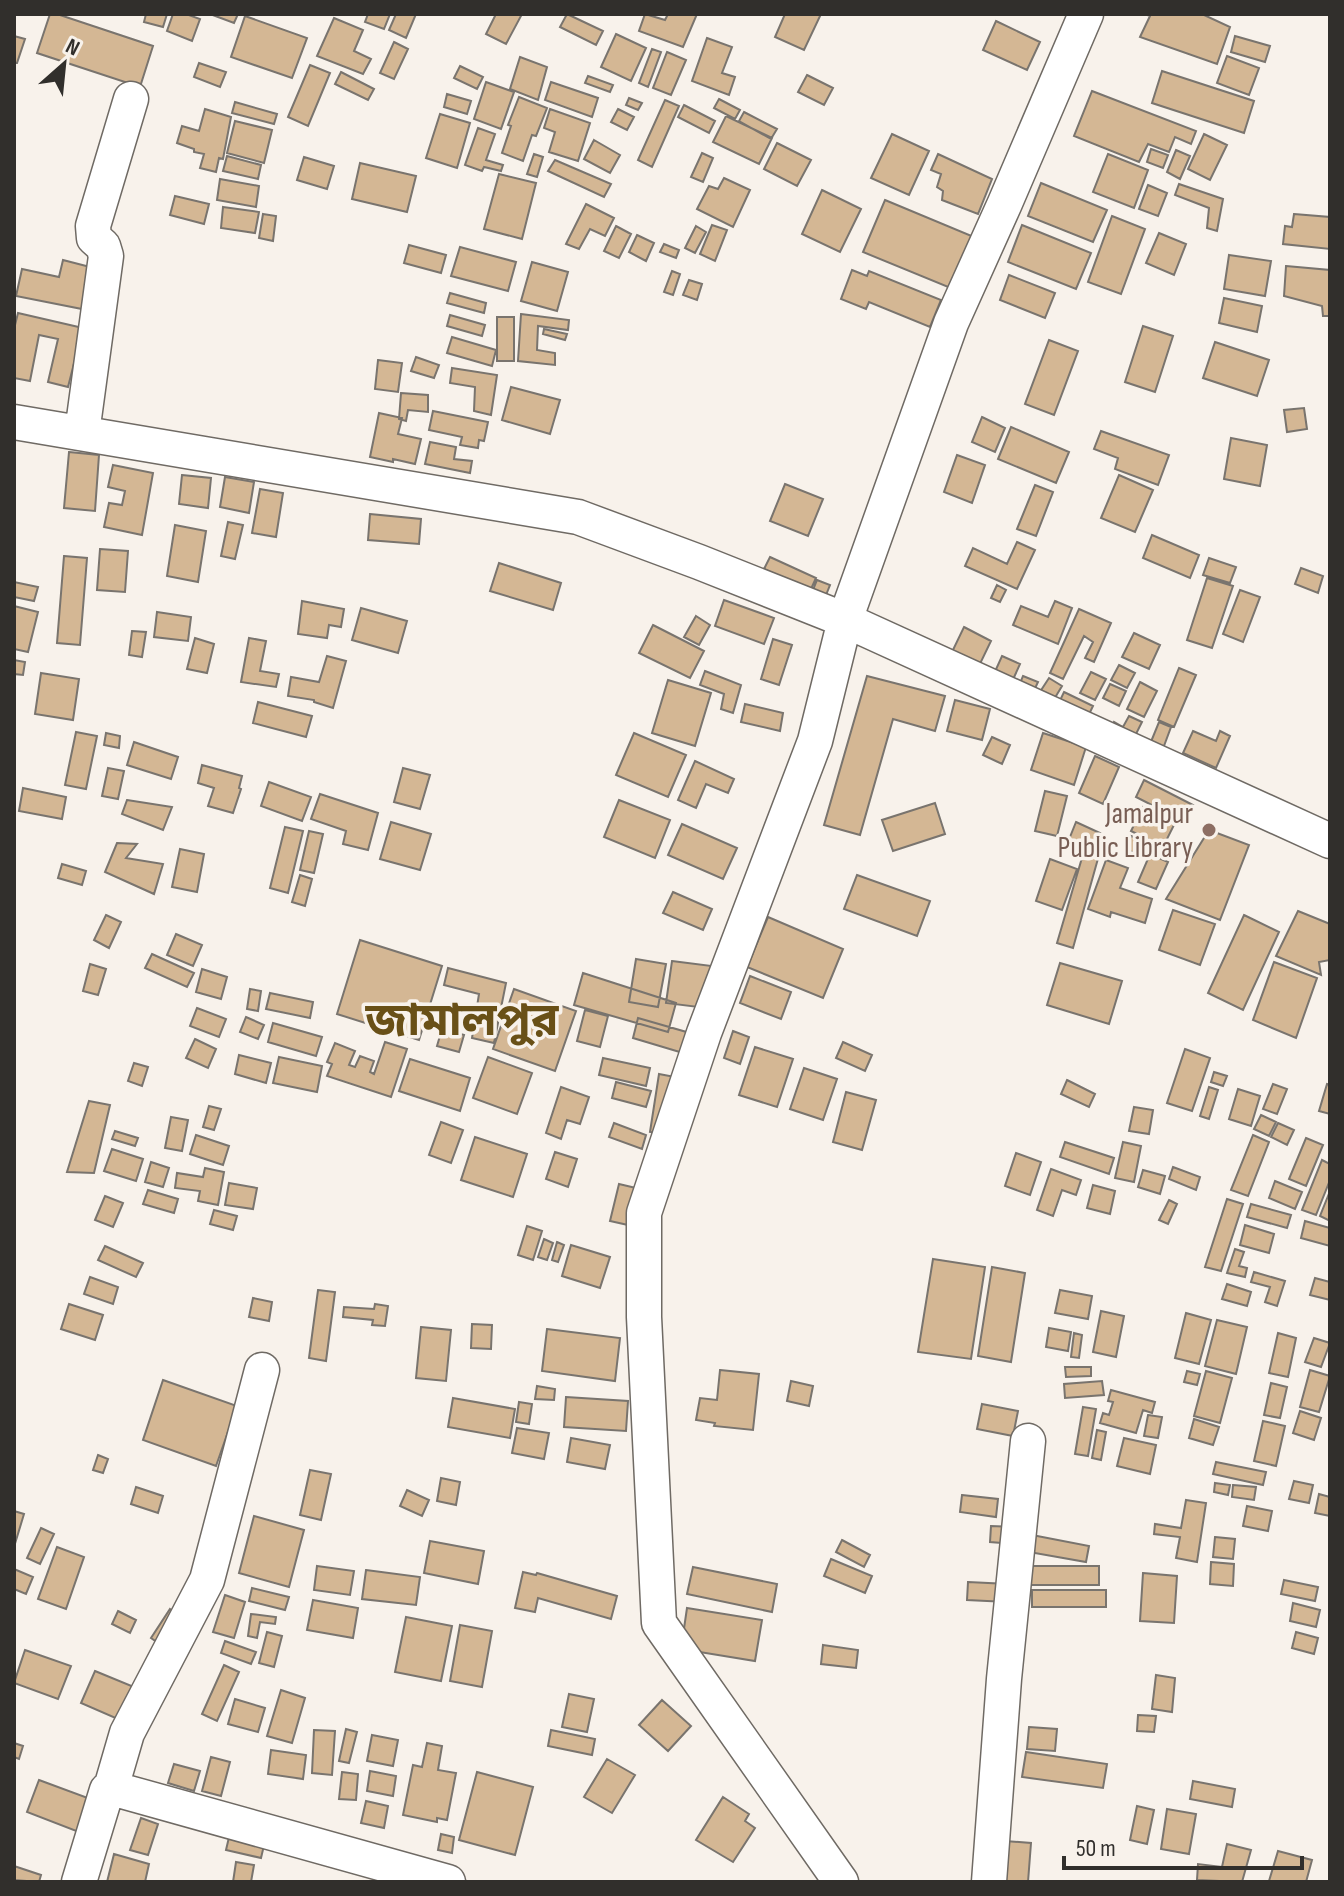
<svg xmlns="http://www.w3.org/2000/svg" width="1344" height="1896" viewBox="0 0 1344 1896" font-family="'Sofia Sans Condensed','Noto Sans Bengali',sans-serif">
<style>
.building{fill:#d4b794;stroke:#79746e;stroke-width:2}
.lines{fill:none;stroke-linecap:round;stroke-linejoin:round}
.minor-casing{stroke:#6f6a64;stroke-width:37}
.minor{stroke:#fff;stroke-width:34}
.education-dot{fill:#8d6e63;stroke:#f8f2eb;stroke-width:3}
.labels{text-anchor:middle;stroke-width:7;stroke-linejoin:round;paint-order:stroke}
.education-label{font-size:30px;fill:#785e54;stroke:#f8f2eb;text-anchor:end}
.town-label{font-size:46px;font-weight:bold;fill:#695017;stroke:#f8f2eb}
</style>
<rect width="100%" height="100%" fill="#f8f2eb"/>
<path class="building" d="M50,14H57L153,46L140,87L37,53Z
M146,14H167L163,27L144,22Z
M173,14H186L200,19L192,41L167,31Z
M210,14H238L234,23Z
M368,14H390L384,29L365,22Z
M396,14H416L406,38L389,30Z
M496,14H522L506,44L486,34Z
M567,14L603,31L596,45L560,27Z
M645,14L665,20L668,14H697L683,47L639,31Z
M785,14H821L804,50L775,37Z
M1145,14H1202L1230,27L1217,64L1140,37L1150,16Z
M245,16L307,38L292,78L231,57Z
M334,18L363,30L354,51L371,59L363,74L317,56Z
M996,21L1040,42L1027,70L983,50Z
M616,34L646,48L631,81L601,67Z
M14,36L25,39L17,63H14Z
M1235,36L1270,46L1265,62L1231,52Z
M707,38L732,47L722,73L735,77L729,95L692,81Z
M394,42L408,49L394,79L380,73Z
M652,49L661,52L648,87L639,83Z
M667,52L686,60L671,95L653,88Z
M1227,56L1259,68L1249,95L1217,83Z
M520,57L547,67L538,100L510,89Z
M199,63L226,72L220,87L194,77Z
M310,65L330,73L308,126L288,117Z
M460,66L483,77L477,89L454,78Z
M1162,71L1254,101L1244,133L1152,103Z
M341,72L374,89L368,100L335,84Z
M807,75L833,88L824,105L798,92Z
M588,76L613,85L610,92L585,83Z
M486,82L514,92L501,129L474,119Z
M551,82L598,98L592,117L545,100Z
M1092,91L1196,131L1191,144L1175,137L1169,152L1148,144L1139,162L1074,136Z
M447,94L471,101L467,114L444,107Z
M519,97L547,108L536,136L532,135L523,161L502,153L511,126L508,125Z
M629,98L642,103L638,110L626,105Z
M719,99L740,110L735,119L714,108Z
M665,100L679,106L652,167L638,160Z
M235,102L277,114L274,124L232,113Z
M684,105L715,121L709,133L678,117Z
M205,109L231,117L223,159L219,158L216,172L200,168L204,154L194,152V149L177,143L182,126L199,131Z
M550,109L590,123L578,161L549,152L555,132L544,128Z
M618,109L634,117L627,130L611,122Z
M744,112L777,129L771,139L739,121Z
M440,114L470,123L457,168L426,158Z
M726,116L772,138L759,164L713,142Z
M235,121L272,130L264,163L227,153Z
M478,128L495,134L486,160L503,165L501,171L484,167L482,171L465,165Z
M892,134L929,151L909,195L871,178Z
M1204,134L1227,145L1210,180L1188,169Z
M594,140L620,155L610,173L584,159Z
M777,143L811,160L797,186L764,169Z
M1151,149L1168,155L1163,168L1147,162Z
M1176,150L1190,156L1180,179L1167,172Z
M702,153L713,158L703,182L691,177Z
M534,154L543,157L537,177L527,174Z
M938,154L992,179L978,214L942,200L943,191L937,187L941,174L931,170Z
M1108,154L1148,170L1134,208L1093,192Z
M227,156L261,165L258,179L223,171Z
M304,157L334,166L327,189L297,180Z
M555,160L611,184L604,197L548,171Z
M360,163L416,176L407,212L352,199Z
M499,174L536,183L522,239L484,229Z
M724,178L750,190L733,227L697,209L709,186L718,189Z
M220,179L259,186L256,207L217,200Z
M1041,183L1107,210L1093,242L1028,216Z
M1179,184L1223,199L1217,231L1207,228L1209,208L1175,195Z
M1148,185L1167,193L1158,216L1139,209Z
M822,190L861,209L840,252L802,234Z
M175,196L209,204L204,224L170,215Z
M885,200L974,237L953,289L863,252Z
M586,204L614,218L605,236L590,229L579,249L566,244Z
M223,207L259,212L255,233L221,228Z
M263,214L276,216L273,241L259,238Z
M1294,214L1330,217V249L1283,244L1285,226L1292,227Z
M1112,216L1145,229L1121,294L1088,282Z
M712,225L727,230L715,261L700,254Z
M1022,225L1091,253L1076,289L1008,262Z
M616,226L631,234L619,258L604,251Z
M696,226L706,232L695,253L685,248Z
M1159,233L1186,244L1174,275L1146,263Z
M637,235L654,243L646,261L629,252Z
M664,244L679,250L676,258L660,252Z
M409,245L446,255L441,273L404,263Z
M460,247L516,262L508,291L451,276Z
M1229,255L1271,261L1265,296L1224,289Z
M63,260L94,268L87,310L16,296L22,269L59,277Z
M532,262L568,272L557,311L521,301Z
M1286,266L1330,270V316H1323L1322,306L1284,296Z
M852,270L867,276L869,271L941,300L930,327L869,302L866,309L841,299Z
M672,271L680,274L673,295L664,292Z
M1009,275L1055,293L1045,318L1000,300Z
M689,280L702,284L697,300L683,295Z
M450,293L486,303L484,313L447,303Z
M1224,298L1262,306L1257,332L1219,323Z
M18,313L83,328L68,387L48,382L58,339L39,335L30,381L14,378L15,329H14Z
M521,314L569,320L568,330L538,326L537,350L555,353V365L518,361Z
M450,315L485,325L482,336L447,326Z
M497,317H514V361H497Z
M1143,326L1173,336L1155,392L1125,382Z
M544,329L567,334L565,340L543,334Z
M452,337L496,350L492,366L447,353Z
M1049,340L1078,351L1054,415L1025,404Z
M1215,342L1269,360L1257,396L1203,378Z
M416,357L439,365L434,378L411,371Z
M378,360L402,363L398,392L375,389Z
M452,368L497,375L491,415L474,411L475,387L450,383Z
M511,387L560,400L550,434L502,420Z
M401,393L428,395V412L408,410L406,421L399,419Z
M1304,408L1307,429L1287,432L1284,410Z
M433,411L488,422L484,441L479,440L478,448L460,445L462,437L429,430Z
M379,413L402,418L398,434L421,439L415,464L393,459V462L370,457Z
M982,417L1005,428L995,452L972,442Z
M1011,427L1069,452L1056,483L998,459Z
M1101,431L1169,455L1158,485L1115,469L1118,458L1094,449Z
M1231,438L1267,445L1260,486L1224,479Z
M430,442L456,447L454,459L472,461L470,473L425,464Z
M69,452L99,455L95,511L64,508Z
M957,455L985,465L972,503L944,492Z
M113,465L153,473L142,535L104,527L109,503L122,505L125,491L108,487Z
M182,475L211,478L208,508L179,504Z
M1119,475L1153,490L1135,532L1101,518Z
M225,477L254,482L249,513L220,507Z
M785,484L823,499L808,536L770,521Z
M1035,485L1053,492L1036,536L1017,529Z
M260,489L283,493L276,537L252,533Z
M370,514L421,519L419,544L368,540Z
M228,522L243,525L235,559L221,556Z
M175,525L206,531L198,582L167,576Z
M1152,535L1199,555L1190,578L1143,558Z
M1017,542L1035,550L1017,589L965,566L973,548L1007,564Z
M100,549L128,551L125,592L97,590Z
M64,556L87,558L80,645L57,643Z
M770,557L816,578L806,600L792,583L764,569Z
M1209,558L1236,567L1230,583L1203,575Z
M499,563L561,583L553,610L490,591Z
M1301,568L1323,576L1318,593L1295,584Z
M1207,578L1233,586L1212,648L1187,640Z
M817,580L830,585L826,595L813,590Z
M14,582L38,587L34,601L14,597Z
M997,585L1006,590L1000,602L991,598Z
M1240,590L1260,597L1243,642L1223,634Z
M724,600L774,618L764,644L715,626Z
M302,601L344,609L341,627L329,625L327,638L298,634Z
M1055,601L1072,608L1058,644L1013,625L1021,606L1048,617Z
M14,606L38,612L28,652L14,649Z
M361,608L407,621L398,653L352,640Z
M1079,609L1111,623L1094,662L1085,658L1093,642L1084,636L1063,679L1050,673Z
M157,612L191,617L188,641L154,637Z
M696,616L710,625L699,645L684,637Z
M653,625L704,651L690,678L639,653Z
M964,627L991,641L978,668L951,654Z
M132,631L146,632L142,657L129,655Z
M1134,633L1160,645L1149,669L1122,657Z
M195,638L214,644L207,673L187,669Z
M249,638L266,641L260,671L279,674L276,687L241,682Z
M773,639L792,645L779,685L761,679Z
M327,656L346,661L333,708L314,702V700L288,696L291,677L319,682Z
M1002,656L1020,664L1011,684L993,676Z
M14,660L25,662L23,675L14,674Z
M1119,665L1135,673L1127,688L1111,680Z
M1179,668L1196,675L1174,727L1158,720Z
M705,671L741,685L733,713L721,709L724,694L700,685Z
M1091,672L1106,679L1095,700L1080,693Z
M41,673L79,679L73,720L35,714Z
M867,676L945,696L935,731L893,719L860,835L824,825Z
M1023,676L1038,682L1031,697L1017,691Z
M1049,678L1062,686L1050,706L1036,698Z
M668,680L711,693L695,746L652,733Z
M1140,682L1157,691L1144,717L1127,709Z
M1110,684L1126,691L1119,706L1103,698Z
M1064,692L1093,706L1084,725L1055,711Z
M955,700L990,709L982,740L947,731Z
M258,702L312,716L306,737L253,723Z
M745,704L783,713L780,731L741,722Z
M1129,716L1142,722L1132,742L1110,732L1114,722L1123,727Z
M1159,722L1171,727L1161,754L1148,749Z
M1193,731L1216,741L1220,731L1230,736L1216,768L1183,753Z
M76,732L97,736L86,789L65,785Z
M106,733L120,736L119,748L104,745Z
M634,733L686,755L668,797L616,775Z
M1043,733L1086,747L1074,785L1031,770Z
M992,737L1010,745L1002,764L983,755Z
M134,742L178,757L171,779L127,765Z
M1095,756L1119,767L1103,804L1079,793Z
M695,761L734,779L728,793L706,784L696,808L678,800Z
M202,765L242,776L239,788L241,789L233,813L208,806L214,788L198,783Z
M108,768L124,771L118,799L102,796Z
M403,768L430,775L420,809L394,802Z
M1144,780L1193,805L1185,822L1136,797Z
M269,782L311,797L302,821L261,806Z
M23,788L66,797L62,819L19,811Z
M1045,791L1067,796L1057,836L1035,831Z
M320,794L378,813L368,850L343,844L346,831L311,819Z
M127,800L172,807L163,830L122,814Z
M619,800L670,820L655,858L604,837Z
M935,803L945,834L893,851L882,820Z
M1143,807L1175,823L1163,847L1131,831Z
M391,822L431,834L420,870L380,859Z
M1076,822L1100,833L1091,852L1068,842Z
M682,824L737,848L723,879L668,855Z
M285,827L303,831L288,893L270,888Z
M1209,830L1249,845L1220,920L1166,899Z
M309,831L323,834L314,873L300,870Z
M1131,836L1147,843L1141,856L1125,849Z
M117,843L137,844L126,858L163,864L154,894L105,872Z
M180,849L204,854L197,892L172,887Z
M1084,851L1099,855L1073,948L1057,943Z
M1150,854L1168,862L1156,889L1138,882Z
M1050,859L1077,869L1062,910L1036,901Z
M1106,860L1128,868L1120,888L1152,899L1145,923L1111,912L1110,917L1088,909Z
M62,864L86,871L82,885L58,878Z
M300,875L312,879L305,906L292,902Z
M857,875L930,901L917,936L844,909Z
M673,892L712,909L703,930L663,913Z
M1173,910L1215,924L1200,965L1159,950Z
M1298,911L1330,924V960L1319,962L1321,975L1276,956Z
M106,915L121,922L109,948L94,940Z
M1244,915L1279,932L1243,1010L1208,993Z
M768,917L843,949L823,998L747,967Z
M176,934L202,945L193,966L167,955Z
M360,940L442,966L419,1040L337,1014Z
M152,954L194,973L187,987L145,968Z
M636,959L666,964L658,1007L629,1002Z
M672,961L712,966L706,1008L666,1003Z
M1274,962L1317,978L1296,1038L1253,1020Z
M1060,963L1122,981L1109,1024L1047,1005Z
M90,964L106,969L98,995L83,991Z
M448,968L506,983L494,1043L472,1038L479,994L444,985Z
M202,969L227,977L221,999L196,992Z
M583,973L676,1003L668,1032L574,1005Z
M750,976L791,992L781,1019L740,1003Z
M250,989L261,991L258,1011L247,1009Z
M514,989L576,1011L555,1071L493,1049Z
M270,993L313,1002L310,1018L266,1009Z
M197,1008L226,1019L219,1037L190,1026Z
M585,1010L608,1016L600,1047L577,1041Z
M246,1017L264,1025L258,1039L240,1032Z
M638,1018L690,1033L683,1053L633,1038Z
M273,1023L322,1037L316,1056L268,1042Z
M442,1029L464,1035L459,1052L437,1046Z
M733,1031L749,1037L740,1064L724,1058Z
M195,1039L216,1049L208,1068L186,1058Z
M385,1042L407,1049L391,1097L327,1076L332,1064L327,1062L335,1043L355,1051L349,1065L355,1067L360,1056L374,1061L370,1072L374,1074Z
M843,1042L872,1055L865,1071L836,1058Z
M755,1047L793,1059L777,1107L739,1095Z
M1185,1049L1210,1058L1192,1111L1167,1103Z
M239,1055L271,1063L266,1083L235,1074Z
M279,1057L322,1066L317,1092L273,1083Z
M488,1057L532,1073L517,1114L473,1098Z
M603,1058L650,1068L646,1086L599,1075Z
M410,1059L470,1078L460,1111L399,1091Z
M134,1063L148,1067L142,1086L128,1081Z
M804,1068L837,1079L823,1120L790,1109Z
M1214,1072L1227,1076L1223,1086L1211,1082Z
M659,1074L675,1077L666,1134L650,1132Z
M1067,1080L1095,1094L1089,1107L1061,1094Z
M616,1082L651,1091L646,1107L612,1098Z
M1273,1084L1287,1089L1277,1114L1263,1109Z
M1327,1084L1330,1085V1114L1319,1111Z
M561,1087L589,1097L580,1124L567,1120L561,1139L546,1133Z
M1209,1087L1218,1090L1209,1119L1200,1116Z
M1238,1089L1260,1096L1251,1126L1229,1119Z
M846,1092L876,1100L862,1150L833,1142Z
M89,1101L110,1105L94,1173L67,1172Z
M209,1106L221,1109L214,1130L203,1127Z
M1134,1107L1153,1110L1149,1134L1129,1131Z
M1261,1115L1276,1122L1269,1136L1254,1129Z
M171,1117L188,1120L182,1151L165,1148Z
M441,1122L463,1130L451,1163L429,1155Z
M614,1123L646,1135L642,1149L609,1137Z
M1278,1123L1294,1130L1287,1145L1271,1137Z
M115,1131L138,1138L135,1146L112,1139Z
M196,1135L229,1146L223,1165L190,1154Z
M1253,1135L1269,1142L1248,1196L1231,1190Z
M475,1137L527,1154L513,1197L461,1180Z
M1306,1138L1323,1145L1306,1186L1289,1179Z
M1065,1142L1114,1158L1109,1174L1060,1157Z
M1123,1142L1141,1146L1134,1182L1115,1178Z
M112,1149L143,1159L136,1181L104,1171Z
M555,1152L577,1159L568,1187L546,1179Z
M1016,1153L1041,1162L1030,1195L1005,1186Z
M1322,1160L1330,1164V1180L1316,1215L1302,1210Z
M151,1162L169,1168L163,1187L145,1182Z
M1173,1167L1200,1177L1196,1190L1169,1179Z
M205,1168L224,1172L218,1205L198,1201L200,1191L175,1188L177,1173L203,1177Z
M1051,1169L1081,1180L1076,1195L1062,1190L1053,1216L1037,1210Z
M1143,1170L1165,1176L1160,1194L1138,1187Z
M1275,1181L1302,1192L1295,1209L1269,1198Z
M229,1183L257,1188L253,1209L225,1205Z
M619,1184L636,1188L628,1225L610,1221Z
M1093,1185L1115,1191L1110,1214L1087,1208Z
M148,1190L178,1199L174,1213L143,1204Z
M1330,1191V1221L1320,1216Z
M105,1196L123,1203L113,1227L95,1220Z
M1227,1199L1243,1204L1221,1271L1205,1267Z
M1169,1200L1177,1204L1168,1224L1159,1220Z
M1251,1204L1291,1215L1287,1228L1247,1217Z
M214,1210L237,1216L233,1230L210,1224Z
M1305,1221L1330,1228V1246L1301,1238Z
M1245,1225L1274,1234L1269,1253L1240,1245Z
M527,1226L542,1231L533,1260L518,1255Z
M544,1239L553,1243L547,1260L538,1257Z
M557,1242L564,1245L558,1262L552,1260Z
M571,1245L610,1257L600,1288L562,1276Z
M105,1246L143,1263L136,1277L98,1260Z
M1235,1249L1244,1252L1239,1266L1247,1268L1245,1277L1227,1273Z
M933,1259L985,1267L971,1359L918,1352Z
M992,1267L1025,1273L1011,1362L978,1356Z
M1254,1272L1285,1281L1277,1306L1265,1302L1270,1287L1251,1282Z
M90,1277L118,1287L113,1304L84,1294Z
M1315,1278L1330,1282V1300L1310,1295Z
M1227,1284L1251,1292L1247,1306L1222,1299Z
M318,1290L335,1292L326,1361L309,1358Z
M1060,1290L1092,1296L1088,1319L1055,1313Z
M253,1298L272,1302L269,1321L249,1317Z
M69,1304L103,1315L95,1340L61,1329Z
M375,1304L388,1306L385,1326L372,1325L373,1320L343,1317L344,1307L374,1309Z
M1101,1311L1124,1316L1116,1357L1093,1352Z
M1186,1313L1211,1320L1199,1364L1175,1358Z
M1217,1320L1247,1327L1236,1374L1205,1366Z
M472,1324L492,1325L491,1349L471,1348Z
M421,1327L451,1330L446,1381L416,1378Z
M1049,1328L1071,1332L1068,1351L1046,1347Z
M547,1329L620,1338L615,1381L542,1371Z
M1074,1333L1082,1335L1079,1358L1071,1357Z
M1278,1333L1296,1338L1288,1377L1269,1373Z
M1314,1338L1330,1343L1321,1367L1305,1362Z
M1065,1367H1091V1376L1066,1377Z
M720,1370L759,1374L753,1430L714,1426L715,1423L696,1420L700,1398L717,1400Z
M1310,1370L1330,1376L1319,1412L1300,1407Z
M1187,1371L1200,1374L1197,1385L1184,1382Z
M1206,1371L1232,1378L1220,1423L1194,1416Z
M163,1380L237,1406L216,1466L143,1440Z
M791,1381L813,1386L809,1406L787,1401Z
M1102,1381L1104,1395L1065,1398L1064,1384Z
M1271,1383L1287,1387L1280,1418L1264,1415Z
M537,1386L555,1389L554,1400L535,1399Z
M1111,1390L1155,1402L1152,1413L1143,1410L1136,1433L1100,1423L1103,1413L1109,1415L1113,1402L1108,1401Z
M566,1397L628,1401L626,1431L564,1427Z
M453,1398L515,1409L510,1438L448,1427Z
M519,1402L532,1404L529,1424L516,1422Z
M982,1404L1018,1411L1013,1436L977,1429Z
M1083,1407L1096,1409L1088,1456L1075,1454Z
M1300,1411L1321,1418L1314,1440L1293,1433Z
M1148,1415L1162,1417L1158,1438L1144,1436Z
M1194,1419L1219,1427L1213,1445L1189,1438Z
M1263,1421L1285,1426L1276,1466L1254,1461Z
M517,1428L549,1433L544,1459L512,1453Z
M1097,1430L1106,1432L1101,1460L1092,1458Z
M571,1438L610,1445L605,1469L567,1462Z
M1124,1438L1156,1445L1150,1474L1117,1466Z
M98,1455L108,1459L103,1473L93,1470Z
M1216,1462L1266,1472L1263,1485L1213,1474Z
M310,1470L331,1474L321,1520L300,1515Z
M441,1478L460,1482L456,1505L437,1501Z
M1294,1481L1313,1485L1309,1503L1289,1499Z
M1215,1483L1230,1485L1228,1495L1214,1492Z
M1233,1485L1256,1487L1254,1500L1232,1497Z
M136,1487L163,1496L158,1513L131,1504Z
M407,1490L429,1500L422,1516L400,1506Z
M1319,1494L1330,1497V1516L1315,1513Z
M962,1495L998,1499L996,1517L960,1512Z
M1186,1500L1206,1503L1197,1562L1176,1558L1180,1537L1154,1534L1155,1524L1181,1528Z
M1247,1506L1272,1511L1268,1531L1243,1526Z
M14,1511L24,1514L14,1547Z
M254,1516L304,1530L289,1587L239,1573Z
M991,1526L1015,1527L1014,1544L990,1542Z
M41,1528L54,1534L40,1564L27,1558Z
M1032,1535L1089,1546L1086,1562L1029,1552Z
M1215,1537L1235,1539L1233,1559L1213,1557Z
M842,1540L870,1555L864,1567L836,1552Z
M430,1541L484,1551L478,1584L424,1573Z
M57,1547L84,1557L66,1609L38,1599Z
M831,1559L872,1576L865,1593L824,1576Z
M1211,1562L1234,1564L1233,1586L1210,1584Z
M317,1566L354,1571L350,1595L314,1590Z
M1027,1566H1099V1585H1027Z
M693,1567L777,1584L772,1612L687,1594Z
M14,1569L33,1577L26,1594L14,1589Z
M366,1570L420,1577L416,1605L362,1599Z
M523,1572L536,1575L537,1573L617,1596L611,1619L538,1598L535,1612L515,1608Z
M1143,1573L1177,1576L1174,1623L1140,1621Z
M1284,1580L1318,1587L1315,1601L1281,1594Z
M968,1582L1008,1584L1007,1602L967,1600Z
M252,1588L289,1597L285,1610L249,1601Z
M1032,1590H1106V1607H1032Z
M225,1595L245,1602L234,1638L213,1632Z
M313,1600L358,1608L353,1638L307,1630Z
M1293,1603L1320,1610L1316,1627L1290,1621Z
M687,1608L762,1620L755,1661L681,1649Z
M170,1609L183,1618L164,1647L151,1638Z
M118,1611L136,1620L130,1633L112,1624Z
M251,1614L276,1617L275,1624L260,1622L257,1638L248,1636Z
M406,1617L452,1626L441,1681L395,1672Z
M460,1625L492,1631L482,1687L450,1681Z
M267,1632L282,1636L274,1667L259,1663Z
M1296,1632L1318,1638L1314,1654L1292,1648Z
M225,1641L256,1652L251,1664L221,1653Z
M823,1645L858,1650L856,1668L821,1664Z
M25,1650L71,1666L58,1699L14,1683Z
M224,1665L239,1672L217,1721L202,1714Z
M95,1671L134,1687L120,1720L81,1703Z
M1156,1675L1175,1678L1172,1712L1152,1709Z
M281,1690L305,1698L292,1743L267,1736Z
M569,1694L594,1699L587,1732L562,1727Z
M235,1699L265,1708L258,1732L228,1724Z
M662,1700L691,1726L668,1751L639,1725Z
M1138,1715L1156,1716L1154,1732L1137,1731Z
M1029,1727L1057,1729L1055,1751L1027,1749Z
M346,1729L357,1732L349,1763L339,1761Z
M314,1730L335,1731L332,1775L312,1773Z
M551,1730L595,1739L592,1755L548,1746Z
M372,1735L398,1740L393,1766L367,1761Z
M14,1743L23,1746L19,1759L14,1757Z
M427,1743L442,1746L438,1770L456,1773L447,1820L437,1818V1822L403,1815L413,1765L422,1767Z
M271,1750L306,1755L303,1779L268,1774Z
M1026,1752L1107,1764L1103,1788L1022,1777Z
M211,1757L230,1762L221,1796L202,1791Z
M607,1759L635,1775L612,1813L584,1797Z
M174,1764L200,1771L194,1791L168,1783Z
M370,1771L396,1776L393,1796L367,1791Z
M342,1772L358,1774L356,1800L339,1799Z
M477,1772L533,1787L515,1855L459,1840Z
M39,1780L96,1801L84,1834L27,1812Z
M1193,1781L1235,1789L1232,1807L1190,1799Z
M723,1797L749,1814L745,1821L755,1828L733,1862L696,1840Z
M366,1801L388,1806L384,1828L361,1823Z
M1137,1806L1154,1810L1147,1844L1130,1840Z
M1167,1809L1196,1814L1189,1854L1161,1849Z
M141,1818L158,1824L148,1855L130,1850Z
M230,1833L265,1841L261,1858L226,1850Z
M441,1834L454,1837L452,1853L438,1850Z
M1005,1841L1031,1843L1028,1882H1002Z
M1227,1844L1251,1850L1242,1882L1197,1880L1198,1864L1222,1867Z
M1278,1851L1312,1860L1306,1882L1269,1881Z
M114,1854L149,1864L145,1882H107Z
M236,1862L254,1865L251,1882H233Z
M14,1866L41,1875L39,1882L14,1880Z"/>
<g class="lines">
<defs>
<path id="minor" d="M14,422L578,517L699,562L845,620L1330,841
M82,433L106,256L103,246L94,238L93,226L131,99
M111,1788L448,1882
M79,1882L107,1790L111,1788L127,1733L207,1580L262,1370
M841,1882L659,1623L644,1317V1213L704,1033L815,741L845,620L951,323L1005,203L1086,14
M989,1882L1004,1679L1028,1441"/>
</defs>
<use href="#minor" class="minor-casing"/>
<use href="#minor" class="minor"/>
</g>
<circle class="education-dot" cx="1209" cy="830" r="8"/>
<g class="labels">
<g class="education-label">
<text x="1193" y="823">Jamalpur<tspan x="1193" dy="34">Public Library</tspan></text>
</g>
<g class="town-label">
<text x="462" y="1035">জামালপুর</text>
</g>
</g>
<rect width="1344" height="1896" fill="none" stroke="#312f2c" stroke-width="32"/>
<g transform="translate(64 64) rotate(27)" stroke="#f8f2eb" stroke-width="6" paint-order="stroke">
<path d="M0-6L14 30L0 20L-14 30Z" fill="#312f2c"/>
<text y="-12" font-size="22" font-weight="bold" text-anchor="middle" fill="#312f2c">N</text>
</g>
<path d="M1064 1856v12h238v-12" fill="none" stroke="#312f2c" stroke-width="4"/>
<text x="1076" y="1856" font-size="24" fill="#312f2c" stroke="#f8f2eb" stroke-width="6" paint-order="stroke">50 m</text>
</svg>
